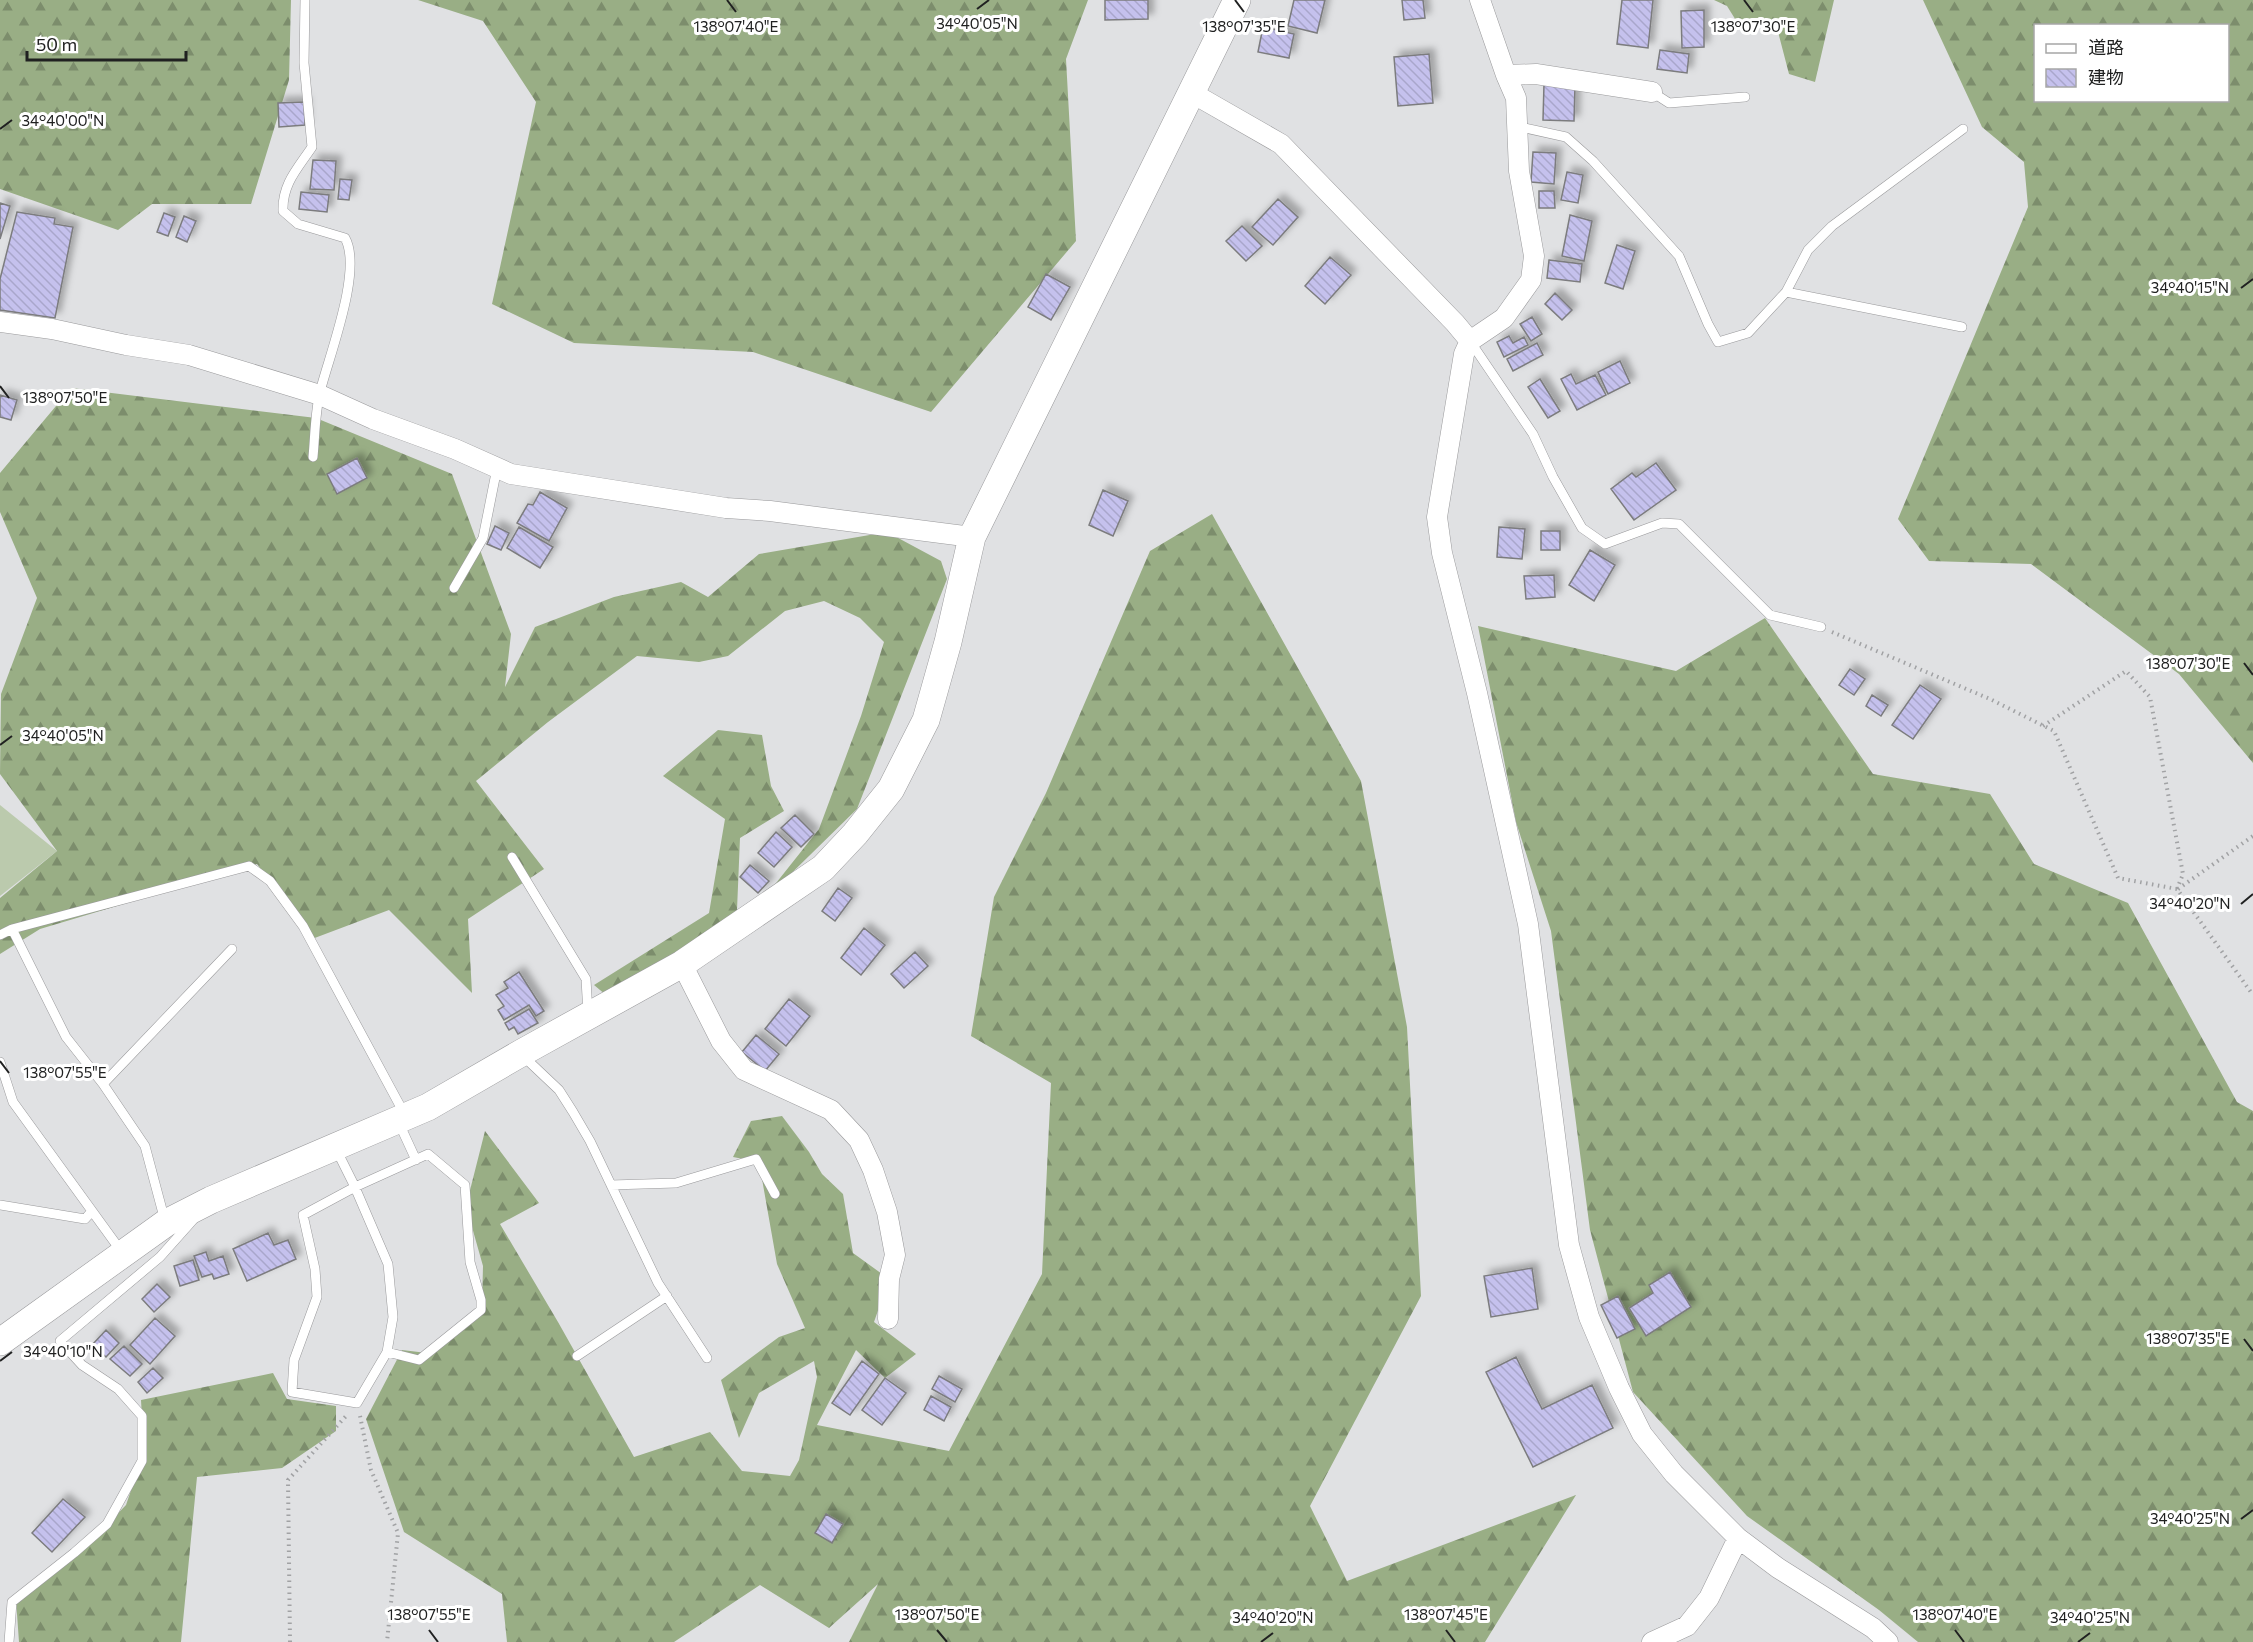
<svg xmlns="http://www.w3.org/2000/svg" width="2253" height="1642" viewBox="0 0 2253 1642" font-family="Commissioner,'Noto Sans JP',sans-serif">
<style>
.grass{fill:#bbcaad}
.forest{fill:url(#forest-firs);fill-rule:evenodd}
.building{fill:url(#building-back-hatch);stroke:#7c7c7e;stroke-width:1.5;filter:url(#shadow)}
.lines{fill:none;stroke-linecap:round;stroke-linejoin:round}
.lane-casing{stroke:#99999b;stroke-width:10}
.street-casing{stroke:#99999b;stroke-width:21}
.secondary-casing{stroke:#99999b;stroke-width:28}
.path{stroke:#a1a2a4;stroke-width:4;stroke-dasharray:1.5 4.5;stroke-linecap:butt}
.lane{stroke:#fff;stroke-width:9}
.street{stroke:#fff;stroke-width:20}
.secondary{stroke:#fff;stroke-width:27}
.ticks{fill:none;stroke:#202121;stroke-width:2}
.ticks-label{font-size:15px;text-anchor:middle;fill:#202121;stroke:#fff;stroke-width:6;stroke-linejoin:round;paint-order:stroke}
</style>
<defs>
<pattern id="forest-firs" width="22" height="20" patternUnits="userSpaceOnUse" patternTransform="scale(1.5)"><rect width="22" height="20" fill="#99ae85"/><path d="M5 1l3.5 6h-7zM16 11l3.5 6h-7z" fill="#7c8d6c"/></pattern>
<pattern id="building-back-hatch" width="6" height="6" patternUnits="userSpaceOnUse" patternTransform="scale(1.5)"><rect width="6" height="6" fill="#c5c1ed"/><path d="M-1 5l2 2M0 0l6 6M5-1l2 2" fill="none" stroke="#a9a6cb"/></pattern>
<filter id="shadow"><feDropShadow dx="5.5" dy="-5.5" stdDeviation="3" flood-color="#0004"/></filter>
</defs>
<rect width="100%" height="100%" fill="#e0e1e3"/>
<path class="grass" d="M0,805L57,851L0,896Z"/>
<path class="forest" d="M0,0H291L289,80L251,204H152L118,230L0,189Z
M418,0H1088L1066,59L1076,241L931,412L753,352L574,343L492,304L536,102L483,21Z
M1714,0H1834L1815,82L1789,74L1777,28L1737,22L1727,6Z
M1923,0H2253V763L2179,674L2031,564L1929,561L1898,519L2028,207L2024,162L1982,127ZM2036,26H2228V100H2036Z
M71,388L316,418L452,474L511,634L505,687L535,627L614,597L681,582L708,597L759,554L887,532L941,561L947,579L857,809L757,907L819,829L861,716L884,642L860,618L824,601L785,611L728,656L699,662L637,656L548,722L476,781L544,869L468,919L472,993L389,910L312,939L257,864L40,929L0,954V898L57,851L0,774L1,694L37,598L0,512V473Z
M1212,514L1361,781L1407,1027L1421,1296L1310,1506L1347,1581L1576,1495L1485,1642H849L878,1584L829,1628L760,1585L674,1642H507L502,1594L404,1532L366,1419L402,1350L427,1353L482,1304L483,1266L466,1206L485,1131L539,1203L500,1224L558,1322L634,1457L710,1432L742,1471L790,1476L799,1460L817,1377L814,1361L759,1393L739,1438L721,1380L779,1337L805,1328L777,1264L759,1162L733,1157L751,1121L782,1116L809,1152L822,1174L843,1194L853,1253L889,1279L874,1322L916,1354L885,1378L856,1350L817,1425L949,1451L1042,1274L1051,1083L971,1036L994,897L1046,793L1150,551Z
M1765,618L1873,774L1990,794L2034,864L2128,903L2237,1102L2253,1111V1642H1918L1879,1610L1747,1516L1633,1392L1590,1230L1551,931L1516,822L1478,626L1676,671Z
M718,730L762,735L771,786L784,811L740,838L737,910L680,956L606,995L594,985L709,913L725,819L663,776Z
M273,1373L287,1399L336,1406V1431L282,1468L197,1477L181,1642H19L16,1600L74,1559L126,1505L144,1452L141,1400Z"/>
<path class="building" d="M1105,0H1148V19L1105,20Z
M1294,0H1325L1317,33L1288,26Z
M1402,0H1423L1425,18L1404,20Z
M1622,0H1653L1648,48L1617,44Z
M1704,10V47L1682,48L1681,11Z
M1263,27L1294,34L1289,58L1258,52Z
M1660,50L1689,54L1687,73L1657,69Z
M1429,54L1433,103L1398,106L1394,57Z
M1544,84L1575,85L1574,121L1543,120Z
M304,102L305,125L279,127L278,103Z
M1533,152L1556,153L1554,184L1531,182Z
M313,160L336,161L334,190L310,189Z
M1567,172L1583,175L1578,203L1561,200Z
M340,179L352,180L349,200L338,199Z
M1539,191H1554L1555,208H1539Z
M301,192L329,195L327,212L299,209Z
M1278,199L1298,217L1273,245L1252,227Z
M0,203L10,206L0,239Z
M17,212L55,218L54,224L73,227L55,318L0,310V279Z
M164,213L175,217L168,236L157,232Z
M1570,215L1592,221L1584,261L1562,256Z
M184,216L196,221L187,242L176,237Z
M1242,226L1262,246L1246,261L1226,241Z
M1617,245L1635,251L1623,289L1605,283Z
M1330,257L1351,275L1325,304L1305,286Z
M1549,260L1582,264L1580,282L1547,278Z
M1046,274L1070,287L1051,320L1028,307Z
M1555,293L1572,310L1562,320L1545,304Z
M1532,317L1542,334L1531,341L1520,324Z
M1509,336L1513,343L1524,337L1528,345L1504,357L1497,342Z
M1537,343L1543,355L1513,371L1507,359Z
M1620,361L1630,383L1608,394L1598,372Z
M1571,374L1576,384L1595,375L1606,395L1577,410L1561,379Z
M1540,379L1560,411L1548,418L1528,387Z
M0,395L17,400L11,420L0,417Z
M357,458L367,478L337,494L327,474Z
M1656,463L1676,490L1634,520L1611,489L1632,473L1636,477Z
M1103,490L1128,501L1113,536L1089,525Z
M540,492L567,508L549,541L517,523L528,504L533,505Z
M495,526L509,533L501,550L487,544Z
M519,527L553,547L540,568L507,548Z
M1499,527L1525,529L1522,559L1497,557Z
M1541,531H1560V550H1541Z
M1590,550L1615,565L1594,601L1569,585Z
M1554,575L1555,597L1526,599L1524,576Z
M1850,669L1865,679L1854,695L1839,685Z
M1920,685L1941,699L1913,739L1892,725Z
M1872,695L1888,705L1881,716L1866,706Z
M795,815L814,834L801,847L781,828Z
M776,832L792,847L774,867L758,853Z
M750,865L769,881L758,893L740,877Z
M838,888L852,898L835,921L822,911Z
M864,928L885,945L861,975L841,958Z
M915,952L928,966L904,988L891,974Z
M519,972L544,1011L536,1016L529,1005L504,1020L498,1010L504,1006L496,995L508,988L504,982Z
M789,999L810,1016L786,1046L765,1029Z
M529,1009L538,1023L518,1034L514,1027L509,1030L505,1023Z
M756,1035L779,1054L765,1071L742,1052Z
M268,1233L274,1245L288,1240L296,1259L247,1281L233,1249Z
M206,1252L209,1261L223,1256L229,1274L214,1279L212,1274L202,1277L194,1256Z
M193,1260L199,1280L180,1286L174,1266Z
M1532,1268L1538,1309L1491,1317L1484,1276Z
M1670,1272L1691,1307L1646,1336L1629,1308L1653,1293L1649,1285Z
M157,1284L170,1297L154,1312L142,1299Z
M1618,1296L1635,1329L1617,1338L1601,1305Z
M155,1318L175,1336L150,1364L130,1345Z
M106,1330L119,1343L106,1357L92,1345Z
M124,1346L142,1364L130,1376L110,1359Z
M1516,1357L1542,1409L1592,1385L1613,1428L1533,1467L1486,1372Z
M862,1361L879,1374L850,1415L832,1403Z
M153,1368L163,1378L147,1393L138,1382Z
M939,1376L962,1389L955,1402L932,1389Z
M885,1378L906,1393L882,1425L862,1410Z
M931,1396L951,1407L944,1421L924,1410Z
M63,1499L85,1517L52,1552L32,1533Z
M826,1514L843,1524L832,1543L815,1533Z"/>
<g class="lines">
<defs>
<path id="lane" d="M305,0L304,63L312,147C298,168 282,184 283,211L298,224L345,238C363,270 329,356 320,392C315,413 315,436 313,457
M1652,92L1669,103L1745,97
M1516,126L1566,137L1593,161L1679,256L1708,324L1718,342L1748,333L1786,292L1962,327
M1786,292L1808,250L1832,226L1963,129
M1470,341L1533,434L1553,477L1582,528L1605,544L1662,523L1679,524L1770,615L1821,627
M454,588L483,538L497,468
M512,857L586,979L588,1014
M12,929L66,1037L103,1084
M0,935L12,929L249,866L270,881L303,926L405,1115
M522,1055L559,1090L573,1112L590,1141L658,1283L707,1358
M0,1062L13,1102L121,1251
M398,1121L416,1160
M336,1149L355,1187L357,1192L388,1264L393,1317L387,1352L419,1360L481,1310V1300L470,1262L465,1185L428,1154L355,1187L303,1215L315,1269L317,1297L294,1360L292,1392L357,1403L387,1352
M611,1185L676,1183L756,1159L775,1194
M0,1205L85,1219L92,1211
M165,1221L145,1146L103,1084L232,949
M577,1356L667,1296
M9,1642L12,1602L74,1553L107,1524L142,1461V1416L118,1389L82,1365L60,1341L160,1257L193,1220"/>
<path id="street" d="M1480,0L1506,75
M1652,92L1536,74L1506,75L1516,98L1519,171L1534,256L1531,280L1504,318L1470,341L1464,354L1437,517L1442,553L1477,693L1528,924L1569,1245L1589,1317L1619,1388L1642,1434L1674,1474L1738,1538L1778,1568L1873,1628L1888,1642
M1192,93L1281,144L1455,323L1470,341
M0,322L52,329L126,345L189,355L320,395L373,419L455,449L511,474L726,508L770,511L972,537
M682,964L721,1041L744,1070L831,1110L859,1140L873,1170L887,1212L895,1255L889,1279L888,1319
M1652,1642L1687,1626L1709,1598L1738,1538"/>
<path id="secondary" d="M0,1342L166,1223L211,1200L428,1107L523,1052L682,964L823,868L855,834L891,789L926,720L948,642L972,537L1237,0"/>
</defs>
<use href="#lane" class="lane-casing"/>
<use href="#street" class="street-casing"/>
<use href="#secondary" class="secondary-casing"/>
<path class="path" d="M1832,632L1990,699L2054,731L2118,878L2177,889L2253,995
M2043,726L2126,671L2150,697L2183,874L2177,889
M2178,889L2253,836
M360,1416L371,1470L398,1533L387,1642
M290,1642L288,1480L347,1415"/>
<use href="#lane" class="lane"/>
<use href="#street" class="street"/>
<use href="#secondary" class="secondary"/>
</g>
<path class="ticks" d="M727,0L736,12M1235,0L1244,12M1744,0L1753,12M977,9L989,0M0,129L12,120M2241,288L2253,279M0,386L9,398M2244,663L2253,675M0,745L12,736M2241,904L2253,894M0,1061L9,1073M2244,1339L2253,1351M0,1361L12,1352M2241,1519L2253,1510M429,1630L438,1642M937,1630L947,1642M1446,1630L1455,1642M1955,1630L1964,1642M1261,1642L1273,1633M2078,1642L2090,1633"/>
<g class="ticks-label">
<text x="977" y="29">34°40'05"N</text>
<text x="1244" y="32">138°07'35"E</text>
<text x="736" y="32">138°07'40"E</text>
<text x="1753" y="32">138°07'30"E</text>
<text x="63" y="126">34°40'00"N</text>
<text x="2190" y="293">34°40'15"N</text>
<text x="65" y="403">138°07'50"E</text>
<text x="2188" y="669">138°07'30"E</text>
<text x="63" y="741">34°40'05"N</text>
<text x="2190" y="909">34°40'20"N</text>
<text x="65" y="1078">138°07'55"E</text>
<text x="2188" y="1344">138°07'35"E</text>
<text x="63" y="1357">34°40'10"N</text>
<text x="2190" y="1524">34°40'25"N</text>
<text x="429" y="1620">138°07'55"E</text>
<text x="937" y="1620">138°07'50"E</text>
<text x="1446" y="1620">138°07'45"E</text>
<text x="1955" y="1620">138°07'40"E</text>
<text x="1273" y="1623">34°40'20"N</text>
<text x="2090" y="1623">34°40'25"N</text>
</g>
<rect x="2034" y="24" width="195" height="78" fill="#ffffff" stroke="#a6a6a6" stroke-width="1.5"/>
<rect x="2046" y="44" width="30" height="9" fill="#ffffff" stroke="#a6a6a6" stroke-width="1.5"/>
<text x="2088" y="54" font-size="18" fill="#202121">道路</text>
<rect x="2046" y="69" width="30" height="18" fill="url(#building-back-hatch)" stroke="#a6a6a6" stroke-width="1.5"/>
<text x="2088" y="84" font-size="18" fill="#202121">建物</text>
<path d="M27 51v9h159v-9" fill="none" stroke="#202121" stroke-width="3"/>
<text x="36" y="51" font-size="18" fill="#202121" stroke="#ffffff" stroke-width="4.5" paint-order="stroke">50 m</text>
</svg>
